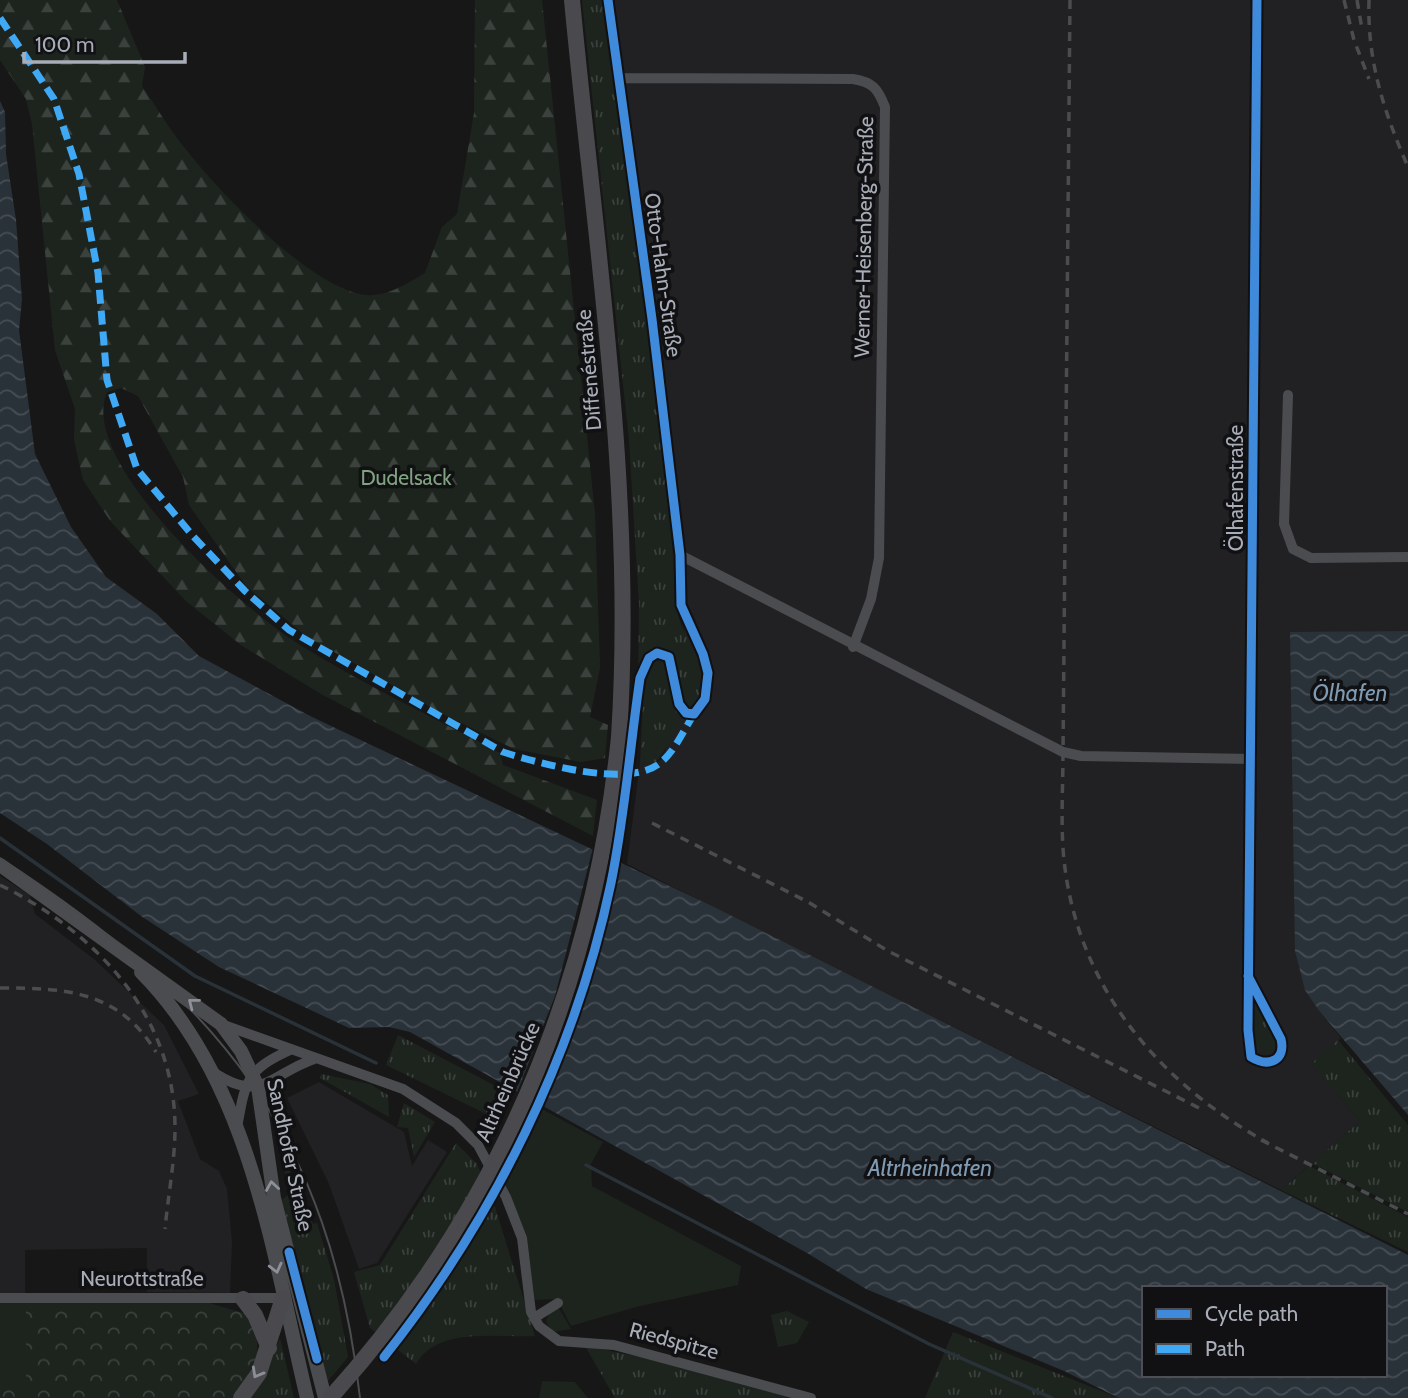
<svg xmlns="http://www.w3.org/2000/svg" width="1408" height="1398" viewBox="0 0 1408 1398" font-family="Cabin,sans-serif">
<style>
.built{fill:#212123}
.grass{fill:url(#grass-tufts)}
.forest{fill:url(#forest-firs)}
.park{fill:url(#park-crowns)}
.pitch{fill:#1d241e}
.water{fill:url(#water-waves);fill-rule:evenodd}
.pier{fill:#171717}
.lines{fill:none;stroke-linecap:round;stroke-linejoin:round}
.stream{stroke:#2a3239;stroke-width:3.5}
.minor{stroke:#4b4c50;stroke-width:10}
.tertiary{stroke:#4b4c50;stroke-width:14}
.secondary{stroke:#4a4a4e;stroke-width:16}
.tram{stroke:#4b4c4f;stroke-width:2}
.rail{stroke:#4b4c4f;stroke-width:3.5;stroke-dasharray:9 7;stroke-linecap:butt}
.secondary-bridge{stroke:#4a4a4e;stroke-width:16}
.quiet{stroke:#3fa9f5;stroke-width:7;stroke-dasharray:14 7;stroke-linecap:butt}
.cycleway-casing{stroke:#111113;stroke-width:13}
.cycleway{stroke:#408adc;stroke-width:9}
.oneway{stroke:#8c9099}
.oneway2{stroke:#8c8f98}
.labels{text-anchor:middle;stroke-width:7;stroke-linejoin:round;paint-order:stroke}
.street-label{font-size:21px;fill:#a8adb8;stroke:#111113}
.park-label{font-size:21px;fill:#7fa381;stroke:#111113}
.water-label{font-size:23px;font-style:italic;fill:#7f9bb3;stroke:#111113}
</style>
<defs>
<pattern id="grass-tufts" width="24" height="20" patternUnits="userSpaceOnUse" patternTransform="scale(1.75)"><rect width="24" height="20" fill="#1d241e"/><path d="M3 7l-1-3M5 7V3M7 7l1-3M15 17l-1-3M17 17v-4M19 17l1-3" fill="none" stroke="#3b413d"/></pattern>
<pattern id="forest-firs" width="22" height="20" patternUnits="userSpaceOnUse" patternTransform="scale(1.75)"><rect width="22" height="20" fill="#1d241e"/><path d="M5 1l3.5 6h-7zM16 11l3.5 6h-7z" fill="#3b413d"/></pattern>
<pattern id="park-crowns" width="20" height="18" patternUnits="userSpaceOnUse" patternTransform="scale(1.75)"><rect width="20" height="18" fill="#1d241e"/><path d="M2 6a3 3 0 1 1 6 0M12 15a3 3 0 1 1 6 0" fill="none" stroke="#3b413d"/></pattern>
<pattern id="water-waves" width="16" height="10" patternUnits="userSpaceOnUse" patternTransform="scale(1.75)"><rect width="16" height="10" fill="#2a3239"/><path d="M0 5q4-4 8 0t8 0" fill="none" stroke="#464d54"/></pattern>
</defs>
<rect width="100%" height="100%" fill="#171717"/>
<path class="built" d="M602,0H1408V631L1290,633L1320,1012L1341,1038L1311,1064L1360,1121L1281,1190L627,864L640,763L655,764L661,760L681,714L694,705L688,643L677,609L669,506L645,300Z
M0,876L30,895L35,914L94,959L164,1025L199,1094L178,1101L200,1159L219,1171L227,1189L232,1242L230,1293L147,1292V1248L25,1250V1295L0,1294Z
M319,1082L404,1132L412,1166L428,1140L447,1152L377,1263L359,1269L329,1184L287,1098Z"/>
<path class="grass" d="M582,0H602L645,300L669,506L677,609L681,625L701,668L704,679L702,697L681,714L671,740L655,764L640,763L643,703L638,691L639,604L629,440Z
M1255,1004L1259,1005L1275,1041V1048L1265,1055L1255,1046L1253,1007Z
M398,1035L513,1095L501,1121L386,1065Z
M1338,1040L1408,1125V1212L1312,1163L1360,1121L1311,1064Z
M321,1074L370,1084L388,1095L389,1117L320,1078Z
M404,1103L435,1122L414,1157L408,1128L397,1127Z
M456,1143L477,1164L495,1207L535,1336C497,1338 437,1326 416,1364L370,1328L354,1272L380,1265Z
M282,1161L287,1164L313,1224L317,1223L334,1279L348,1357L327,1382L282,1200L290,1193Z
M1309,1166L1408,1217V1252L1281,1190Z
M558,1307L571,1329L552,1332L546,1321L551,1309Z
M787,1311L809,1322L797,1343L778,1347L771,1315Z
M953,1332L1119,1398H925Z
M280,1338L294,1398H248L264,1375Z
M585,1346L656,1360L799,1398H615Z"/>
<path class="forest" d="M0,0H117L145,67L142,86C157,108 171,132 188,152C221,194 312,289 366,295C387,297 408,283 425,273L442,227L457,214L474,113L475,0H542L595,514L600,668L590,717L608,725L605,758L581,762L514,749L443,714L306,636L246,586L189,505L183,477L138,396L121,388L107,392C76,464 248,614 303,647C366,686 435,718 500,753L503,765L597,800L593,836L321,694L241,645L187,602L111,522L83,480L74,440L75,409L55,350L32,124L26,99L0,60Z"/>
<path class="park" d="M0,1302L209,1303L250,1315C265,1354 256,1366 232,1398H0Z"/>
<path class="pitch" d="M540,1108L603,1142L591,1164L592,1186L741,1266L738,1285L636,1307L571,1326L557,1299L535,1300L526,1234L504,1182Z
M0,1309H26V1384L0,1383Z
M542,1381L575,1382L588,1398H539Z"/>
<path class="water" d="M0,101L5,112L6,154L16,220L22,299L19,330L35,454L71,527L106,577L157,614L199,656L312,717L712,906L1408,1255V1398H1119L1064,1371L866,1289L807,1253L410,1032L389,1027L349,1028L219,967L141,916L47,844L0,813ZM1144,1288H1385V1375H1144Z
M1408,631V1115L1320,1012L1305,990L1295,951L1290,632Z"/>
<path class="pier" d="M594,844L620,857L615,880L581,1002L540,1108L516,1095L555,996Z"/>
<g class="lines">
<path class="stream" d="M0,838L195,976L376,1063
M586,1165L929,1344L1052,1398"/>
<path class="minor" d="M608,0L652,319L680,555L1063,752L1081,756L1252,759
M618,78L853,79C873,82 878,89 885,107L879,558L871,599L853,647
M1288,395L1284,524L1293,549L1311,558L1408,557
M1248,976L1281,1039C1286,1060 1269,1068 1251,1057L1248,1030L1257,0
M221,1024L403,1089L456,1123L478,1145L506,1197L522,1238L531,1312L539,1326L559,1341L614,1345L811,1398
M213,1072C261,1104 269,1075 314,1059
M237,1128C245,1082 246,1070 290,1050
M0,1298H283
M534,1318L558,1303"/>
<path class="tertiary" d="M0,865L221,1024L241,1051L258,1087L274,1198L325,1398
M141,972C251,1083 272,1252 307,1398"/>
<path class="secondary" d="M572,0C595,246 635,489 619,737
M243,1299L255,1315L269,1348
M241,1398L259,1373L283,1298"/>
<path class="tram" d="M0,858C218,1000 330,1133 360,1398"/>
<path class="rail" d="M1070,0L1063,752C1063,784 1061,816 1063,848C1072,980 1155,1081 1268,1143
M1344,0L1354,40L1369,79
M1357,0L1362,29
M1369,0C1367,61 1384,112 1408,167
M652,823L808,902L888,951L1205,1111
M0,885C96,932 175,1016 175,1128C175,1161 168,1196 165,1229
M0,988C65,988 118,990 156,1052
M1261,1140L1408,1214"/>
<path class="secondary-bridge" d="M330,1398C500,1210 593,988 619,737"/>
<path class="quiet" d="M0,18L54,99L79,174L98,273L107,380L137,469L192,535L245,591L289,630L503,752C538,763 629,789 660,763C676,751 685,726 697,710"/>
<defs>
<path id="cycleway" d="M1248,976L1281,1039C1286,1060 1269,1068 1251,1057L1248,1030L1257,0
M289,1252L317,1359
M384,1357C493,1220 575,1055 611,883C625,815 630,746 640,678L649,658L657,653L669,657L679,704L686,713L694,714L705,699L708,673L703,654L681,605L680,555L652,319L608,0"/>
</defs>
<use href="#cycleway" class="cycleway-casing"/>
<use href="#cycleway" class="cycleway"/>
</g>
<defs><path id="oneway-chevron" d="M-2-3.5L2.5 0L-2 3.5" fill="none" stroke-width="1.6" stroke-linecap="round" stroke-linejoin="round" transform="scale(1.75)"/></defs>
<g class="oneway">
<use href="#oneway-chevron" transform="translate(193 1003) rotate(-142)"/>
<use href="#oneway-chevron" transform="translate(272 1186) rotate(-99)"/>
<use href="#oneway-chevron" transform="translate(276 1268) rotate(76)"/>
</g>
<use class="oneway2" href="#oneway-chevron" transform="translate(257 1373) rotate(119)"/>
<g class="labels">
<g class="street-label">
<text transform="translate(864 237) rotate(-89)" y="7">Werner-Heisenberg-Straße</text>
<text transform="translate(663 275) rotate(82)" y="7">Otto-Hahn-Straße</text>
<text transform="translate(589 370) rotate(-95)" y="7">Diffenéstraße</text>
<text transform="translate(1236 488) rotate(-90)" y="7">Ölhafenstraße</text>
<text transform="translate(508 1082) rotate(-66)" y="7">Altrheinbrücke</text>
<text transform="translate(290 1155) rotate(78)" y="7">Sandhofer Straße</text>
<text x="142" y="1286">Neurottstraße</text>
<text transform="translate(674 1341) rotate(15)" y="7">Riedspitze</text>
</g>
<g class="park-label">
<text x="406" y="485">Dudelsack</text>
</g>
<g class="water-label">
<text x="1350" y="701">Ölhafen</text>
<text x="930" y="1176">Altrheinhafen</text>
</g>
</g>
<rect x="1142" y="1286" width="245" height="91" fill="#111113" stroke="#4d4f55" stroke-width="2"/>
<rect x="1156" y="1309" width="35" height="10" fill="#408adc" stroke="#4d4f55" stroke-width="2"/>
<text x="1205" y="1321" font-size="21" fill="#a8adb8">Cycle path</text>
<rect x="1156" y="1344" width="35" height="10" fill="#3fa9f5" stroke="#4d4f55" stroke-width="2"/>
<text x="1205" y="1356" font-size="21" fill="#a8adb8">Path</text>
<path d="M24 52v10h161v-10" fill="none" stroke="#a8adb8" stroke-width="3.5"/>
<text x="35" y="52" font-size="21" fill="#a8adb8" stroke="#111113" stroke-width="5" paint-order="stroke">100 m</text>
</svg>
